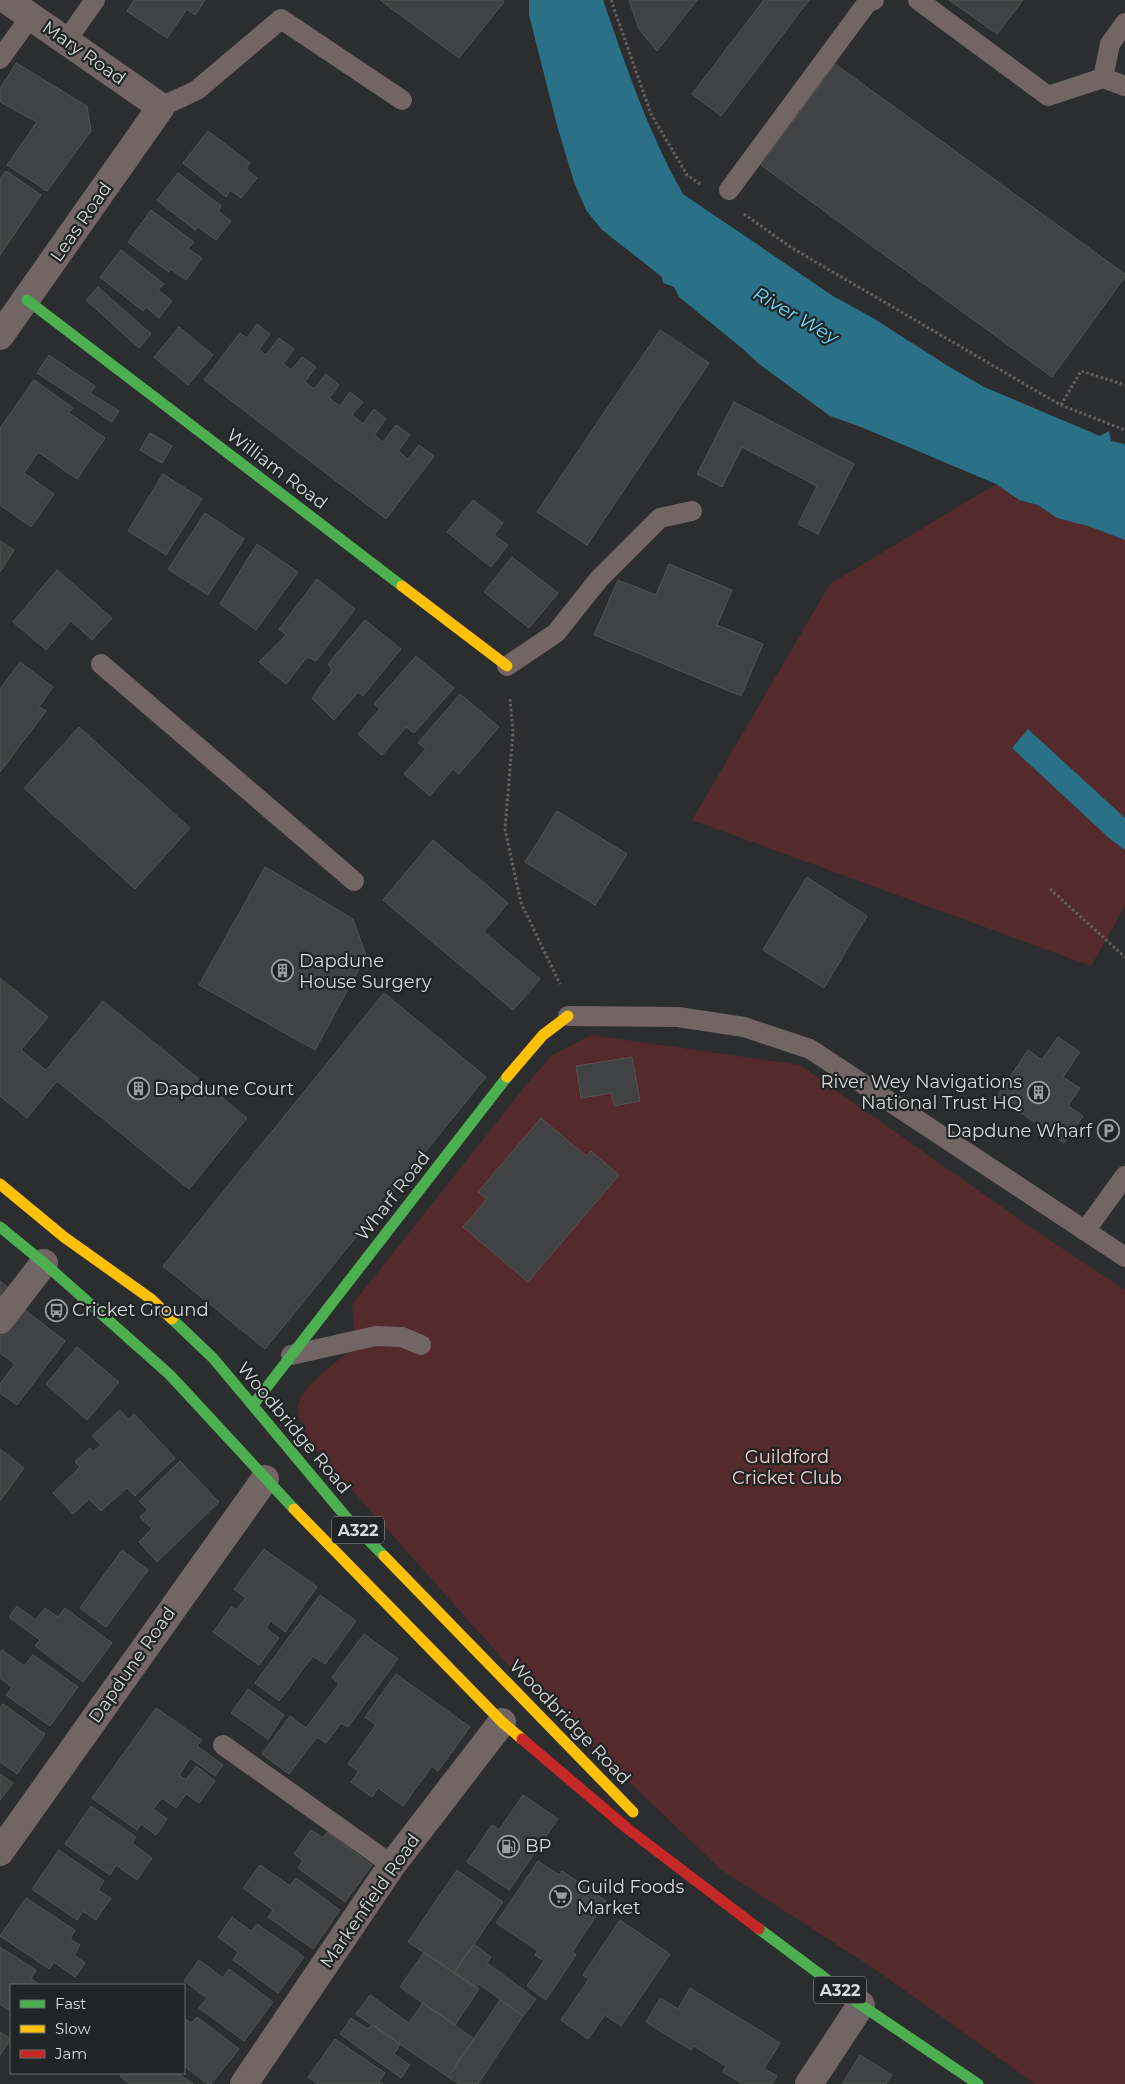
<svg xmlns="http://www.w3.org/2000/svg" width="1125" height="2084" viewBox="0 0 1125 2084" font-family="Montserrat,sans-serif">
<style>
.green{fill:#552a2c}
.water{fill:#2a7187}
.building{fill:#414243;stroke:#535454}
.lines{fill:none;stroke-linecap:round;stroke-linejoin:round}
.path{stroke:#686061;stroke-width:3;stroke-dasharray:2.5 2.5;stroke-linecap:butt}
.lane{stroke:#726566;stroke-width:20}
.street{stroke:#726566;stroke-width:28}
.fast{stroke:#4caf50;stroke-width:11}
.slow{stroke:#ffc107;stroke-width:11}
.jam{stroke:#c62828;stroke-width:11}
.labels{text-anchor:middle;stroke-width:4.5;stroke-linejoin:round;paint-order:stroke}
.shield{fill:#212425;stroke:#a0a3a4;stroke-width:1}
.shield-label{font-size:16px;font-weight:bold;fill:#d7d9da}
.street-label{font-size:18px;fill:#d7d9da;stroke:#212425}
.poi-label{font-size:18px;fill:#d7d9da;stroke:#212425;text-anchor:start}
.park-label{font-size:18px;fill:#f8d0d0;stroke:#212425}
.water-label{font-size:19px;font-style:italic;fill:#6bdbfe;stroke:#212425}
</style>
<rect width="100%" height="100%" fill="#2c2d2e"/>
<path class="green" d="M996,484L1019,500L1038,505L1057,518L1088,526L1125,540V818L1028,729L1012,748L1110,839L1125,850V906L1091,966L692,820L830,584Z
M591,1035L800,1065L1042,1235L1125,1290V2084H1035L882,1974L720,1869L510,1667L312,1445C308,1435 300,1423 298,1412C295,1389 339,1360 356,1347L352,1305L526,1085L552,1055Z"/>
<path class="water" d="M529,0H603C626,66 648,132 683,194L833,296L873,318L948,366L984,387L1100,436L1109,431L1111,441L1125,444V540L1088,526L1057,518L1038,505L1019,500L996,484L861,427L830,416L759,364L743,349L679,297L674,287L663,283L662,277L601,229L586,210L574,182L558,129L529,15Z
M1028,729L1125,818V850L1110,839L1012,748Z"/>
<path class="building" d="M134,0H205L195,15L187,9L167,38L127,11Z
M380,0H503L504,2L459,58Z
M629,0H697L657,51L639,29Z
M764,0H809L721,116L692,94Z
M949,0H1023L997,34Z
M16,63L87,106L91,131L47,191L7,165L37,122L0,102V89Z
M835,64L1125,274V277L1052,377L761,165Z
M208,131L250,163L246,169L257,178L241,198L230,190L226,197L183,163Z
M6,171L41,195L0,255V179Z
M178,173L221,206L218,211L231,221L216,240L198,227L195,230L157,200Z
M151,210L194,242L188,249L202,258L186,280L171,269L169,272L128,242Z
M121,250L164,284L158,290L172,301L159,318L146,307L143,311L100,277Z
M98,287L151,334L139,348L86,300Z
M257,324L270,334L259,349L266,355L279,338L294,349L283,364L291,370L302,357L316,367L305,382L314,389L326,374L339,385L329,398L340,406L350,392L363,402L352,415L363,424L374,409L386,419L374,435L383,442L396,425L410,435L398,451L408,459L419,445L434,456L386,519L204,380L240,333L247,338Z
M179,327L213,355L188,385L154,357Z
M660,330L709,363L587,545L537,512Z
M49,355L95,386L90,393L119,411L112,422L37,373Z
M34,380L73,408L69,413L105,438L77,479L38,452L24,473L54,494L31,527L0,505V428Z
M734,402L854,464L818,534L798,524L817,486L742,447L722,487L697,474Z
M150,433L172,446L162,463L140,450Z
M163,474L202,499L166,555L128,531Z
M473,500L503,523L494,535L508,545L491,567L447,532Z
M205,513L244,539L208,595L168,569Z
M0,541L14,550L0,572Z
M257,544L298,572L256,630L220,604Z
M512,557L558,593L529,628L484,592Z
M669,564L732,590L717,625L763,644L741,696L594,635L618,580L656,595Z
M57,570L112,618L92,640L71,621L46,650L13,622Z
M317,579L355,609L316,661L307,657L286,684L259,662L286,635L279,629Z
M365,620L401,649L363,696L358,692L334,720L312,698L332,670L328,664Z
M416,656L454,688L414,733L406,727L382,755L358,734L380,709L374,704Z
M20,662L53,687L39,707L46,711L0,772V689Z
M460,694L499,727L459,774L453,769L430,796L404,774L426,749L418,743Z
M79,727L190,828L135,889L24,788Z
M557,811L627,854L595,905L525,862Z
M433,840L508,903L484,932L540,979L513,1010L383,900Z
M265,867L353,919L366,956L315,1050L199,985Z
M807,877L867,916L824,988L763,950Z
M0,978L48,1017L21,1050L46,1070L103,1001L247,1118L189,1189L57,1081L27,1118L0,1096Z
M384,993L486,1077L265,1349L163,1266Z
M1058,1037L1080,1052L1063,1077L1080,1088L1068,1106L1083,1116L1064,1143L997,1096L1028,1050L1042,1060Z
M632,1057L640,1101L614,1106L612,1093L581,1098L576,1066Z
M541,1118L586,1156L591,1151L619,1175L528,1282L463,1227L487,1199L478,1192Z
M0,1281L11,1290L0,1305Z
M21,1307L65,1341L17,1405L0,1393V1384L15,1364L0,1353V1336Z
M77,1347L119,1382L87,1420L46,1384Z
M120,1410L129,1420L134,1414L175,1458L135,1496L127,1488L101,1511L89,1499L73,1514L53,1493L80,1467L75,1462L90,1448L93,1452L101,1445L92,1436Z
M0,1449L24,1468L0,1501Z
M180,1461L219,1502L157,1562L139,1542L152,1529L140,1517L148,1510L139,1501Z
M264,1549L317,1587L285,1632L271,1621L266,1628L279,1638L259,1665L213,1632L232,1606L236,1610L246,1598L234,1589Z
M122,1550L148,1570L106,1627L80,1608Z
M320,1595L356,1621L325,1664L313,1656L279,1701L255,1683Z
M17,1606L36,1620L45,1608L58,1617L65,1608L112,1643L83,1682L35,1646L40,1640L9,1617Z
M364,1634L398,1659L348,1727L341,1723L326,1743L317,1737L289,1774L262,1754L290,1716L306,1728L339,1684L332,1677Z
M2,1650L24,1666L33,1655L78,1687L50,1726L6,1695L12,1687L0,1678V1652Z
M396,1674L470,1727L438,1771L432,1766L403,1806L378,1788L372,1797L351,1782L359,1771L348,1764L376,1725L365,1717Z
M248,1689L284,1715L268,1739L231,1713Z
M3,1704L45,1734L17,1774L0,1762V1708Z
M156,1708L202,1740L197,1746L223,1765L215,1776L190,1758L179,1775L186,1780L196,1766L215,1781L199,1803L186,1794L176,1808L162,1798L153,1809L167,1819L156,1835L141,1824L137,1830L92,1798Z
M0,1774L13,1783L0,1800Z
M523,1795L558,1819L509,1890L467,1862L492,1825L499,1830Z
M91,1806L136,1837L132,1843L152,1858L137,1880L116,1865L110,1875L65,1844Z
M311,1830L323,1838L327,1832L372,1865L345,1902L298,1868L303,1860L294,1854Z
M59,1850L104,1881L98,1890L111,1898L96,1920L83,1911L77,1920L32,1889Z
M538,1861L559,1875L562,1871L606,1901L572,1952L576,1955L546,2000L527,1986L544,1961L535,1955L538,1951L496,1923Z
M260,1865L290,1886L296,1878L340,1910L313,1949L268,1917L273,1910L243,1888Z
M457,1870L503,1902L454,1973L408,1942Z
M26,1898L75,1930L70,1939L80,1945L74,1955L85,1963L75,1977L54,1962L49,1969L0,1936Z
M232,1917L251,1931L257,1924L304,1957L278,1993L233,1960L238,1952L218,1937Z
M620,1920L670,1954L621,2026L605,2015L588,2039L561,2020L589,1979L583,1975Z
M474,1944L491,1957L487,1963L536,1999L523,2016L479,1984L476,1988L454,1973Z
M0,1947L36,1970L31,1979L41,1985H11L10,2011L0,2004Z
M424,1952L479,1989L455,2025L400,1987Z
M199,1960L223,1978L229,1969L273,2002L244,2041L199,2008L207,1998L184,1981Z
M690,1988L780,2043L764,2069L777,2076L772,2084H743L723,2072L726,2066L694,2046L691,2050L646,2022L660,1998L678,2009Z
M370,1995L409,2023L423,2003L474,2039L448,2077L356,2014Z
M500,2000L523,2016L478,2084H459L448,2077Z
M197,2017L239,2049L211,2084H208L184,2066V2018L191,2023Z
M351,2018L368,2029L372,2024L400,2044L394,2054L410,2065L401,2078L340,2034Z
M0,2032L11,2039L0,2055Z
M335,2039L385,2073L379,2081L383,2084H318L308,2077Z
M860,2055L892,2075L886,2084H842Z
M123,2073H178L193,2084H130L120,2076Z"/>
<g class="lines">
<path class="path" d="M611,0L651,114L687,175L702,185
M744,214L792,248L1045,396L1061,405L1125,430
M1061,405L1081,371L1125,385
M510,699L513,732L505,829L521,903L560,984
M1050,889L1125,957"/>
<path class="lane" d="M918,0L1048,96L1103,78
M1125,23L1110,44L1103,78L1125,86
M66,41L95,0
M0,59L31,16
M161,107L197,90L281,19L402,100
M729,190L867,3L874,0
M101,664L354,881
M507,666L556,633L599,579L660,518L692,511
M568,1016L678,1017L744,1027L810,1049L1125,1257
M1085,1231L1125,1176
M291,1355L376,1336L402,1337L421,1345
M223,1745L392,1865"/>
<path class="street" d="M0,336L161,107L7,0
M0,1320L44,1263
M0,1852L265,1479
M244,2084L392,1865L502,1722
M809,2084L861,2005"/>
<path class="fast" d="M27,300L402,586
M0,1227L44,1263L170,1375L294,1509
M172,1319L213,1358L346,1517L384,1556
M253,1405L507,1077
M759,1929L861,2005L978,2084"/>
<path class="slow" d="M402,586L507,666
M507,1077L543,1035L568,1016
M0,1184L64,1237L151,1299L172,1319
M294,1509L502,1722L522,1739
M384,1556L633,1812"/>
<path class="jam" d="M522,1739L628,1829L759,1929"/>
</g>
<defs>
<symbol id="building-ring" viewBox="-11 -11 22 22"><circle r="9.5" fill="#212425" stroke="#9b9d9e" stroke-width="1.5"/><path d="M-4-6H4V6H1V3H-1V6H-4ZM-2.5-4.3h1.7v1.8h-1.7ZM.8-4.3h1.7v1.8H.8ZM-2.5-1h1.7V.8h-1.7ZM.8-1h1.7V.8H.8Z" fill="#9b9d9e"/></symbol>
<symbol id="parking-ring" viewBox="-11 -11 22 22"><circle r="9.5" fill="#212425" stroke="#9b9d9e" stroke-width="1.5"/><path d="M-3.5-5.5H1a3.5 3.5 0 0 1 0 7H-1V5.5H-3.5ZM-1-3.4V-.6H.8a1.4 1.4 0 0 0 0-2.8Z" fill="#9b9d9e"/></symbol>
<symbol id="bus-ring" viewBox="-11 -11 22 22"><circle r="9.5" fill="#212425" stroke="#9b9d9e" stroke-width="1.5"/><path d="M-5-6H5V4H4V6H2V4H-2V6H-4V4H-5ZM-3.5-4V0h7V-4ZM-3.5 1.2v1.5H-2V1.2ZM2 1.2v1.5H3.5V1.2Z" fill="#9b9d9e"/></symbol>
<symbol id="fuel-ring" viewBox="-11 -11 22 22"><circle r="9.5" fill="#212425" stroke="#9b9d9e" stroke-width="1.5"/><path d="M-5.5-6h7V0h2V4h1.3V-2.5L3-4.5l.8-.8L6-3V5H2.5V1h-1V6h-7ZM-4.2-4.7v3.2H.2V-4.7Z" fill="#9b9d9e"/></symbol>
<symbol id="supermarket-ring" viewBox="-11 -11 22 22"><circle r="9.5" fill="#212425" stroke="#9b9d9e" stroke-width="1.5"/><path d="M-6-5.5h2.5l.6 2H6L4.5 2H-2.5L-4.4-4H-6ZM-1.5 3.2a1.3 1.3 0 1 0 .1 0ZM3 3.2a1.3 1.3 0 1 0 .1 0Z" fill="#9b9d9e"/></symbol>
</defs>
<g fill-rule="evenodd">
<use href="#building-ring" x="270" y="958" width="25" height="25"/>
<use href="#building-ring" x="126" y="1076" width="25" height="25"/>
<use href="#building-ring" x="1026" y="1080" width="25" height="25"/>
<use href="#parking-ring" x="1096" y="1118" width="25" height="25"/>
<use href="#bus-ring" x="44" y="1298" width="25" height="25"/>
<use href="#fuel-ring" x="496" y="1834" width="25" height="25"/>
<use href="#supermarket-ring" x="548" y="1884" width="25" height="25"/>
</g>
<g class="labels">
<g class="shield">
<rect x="332" y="1516.5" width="52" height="27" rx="4"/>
<rect x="814" y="1976.5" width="52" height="27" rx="4"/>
</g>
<g class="shield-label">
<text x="358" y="1536">A322</text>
<text x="840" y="1996">A322</text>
</g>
<g class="street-label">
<text transform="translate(84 53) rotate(35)" y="6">Mary Road</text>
<text transform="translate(81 222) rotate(-55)" y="6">Leas Road</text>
<text transform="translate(277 469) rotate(37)" y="6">William Road</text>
<text transform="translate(393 1196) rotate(-52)" y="6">Wharf Road</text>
<text transform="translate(294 1428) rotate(50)" y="6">Woodbridge Road</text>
<text transform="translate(132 1665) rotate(-55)" y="6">Dapdune Road</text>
<text transform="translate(570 1722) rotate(46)" y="6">Woodbridge Road</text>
<text transform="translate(370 1901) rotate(-55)" y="6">Markenfield Road</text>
</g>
<g class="poi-label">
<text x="299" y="967">Dapdune<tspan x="299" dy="21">House Surgery</tspan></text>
<text x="1022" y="1088" text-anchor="end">River Wey Navigations<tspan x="1022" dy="21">National Trust HQ</tspan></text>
<text x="154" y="1095">Dapdune Court</text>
<text x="1092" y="1137" text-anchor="end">Dapdune Wharf</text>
<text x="72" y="1316">Cricket Ground</text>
<text x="525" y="1852">BP</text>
<text x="577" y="1893">Guild Foods<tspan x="577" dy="21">Market</tspan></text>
</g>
<g class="park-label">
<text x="787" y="1463">Guildford<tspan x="787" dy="21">Cricket Club</tspan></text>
</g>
<g class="water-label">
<text transform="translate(796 315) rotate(30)" y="7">River Wey</text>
</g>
</g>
<rect x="10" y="1984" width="175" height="90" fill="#212425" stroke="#6a6c6d"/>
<rect x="20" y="2000" width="25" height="8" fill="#4caf50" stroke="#6a6c6d"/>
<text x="55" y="2009" font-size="15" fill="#d7d9da">Fast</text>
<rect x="20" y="2025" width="25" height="8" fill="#ffc107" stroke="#6a6c6d"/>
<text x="55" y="2034" font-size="15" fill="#d7d9da">Slow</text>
<rect x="20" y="2050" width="25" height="8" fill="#c62828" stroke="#6a6c6d"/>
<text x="55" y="2059" font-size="15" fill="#d7d9da">Jam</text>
</svg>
